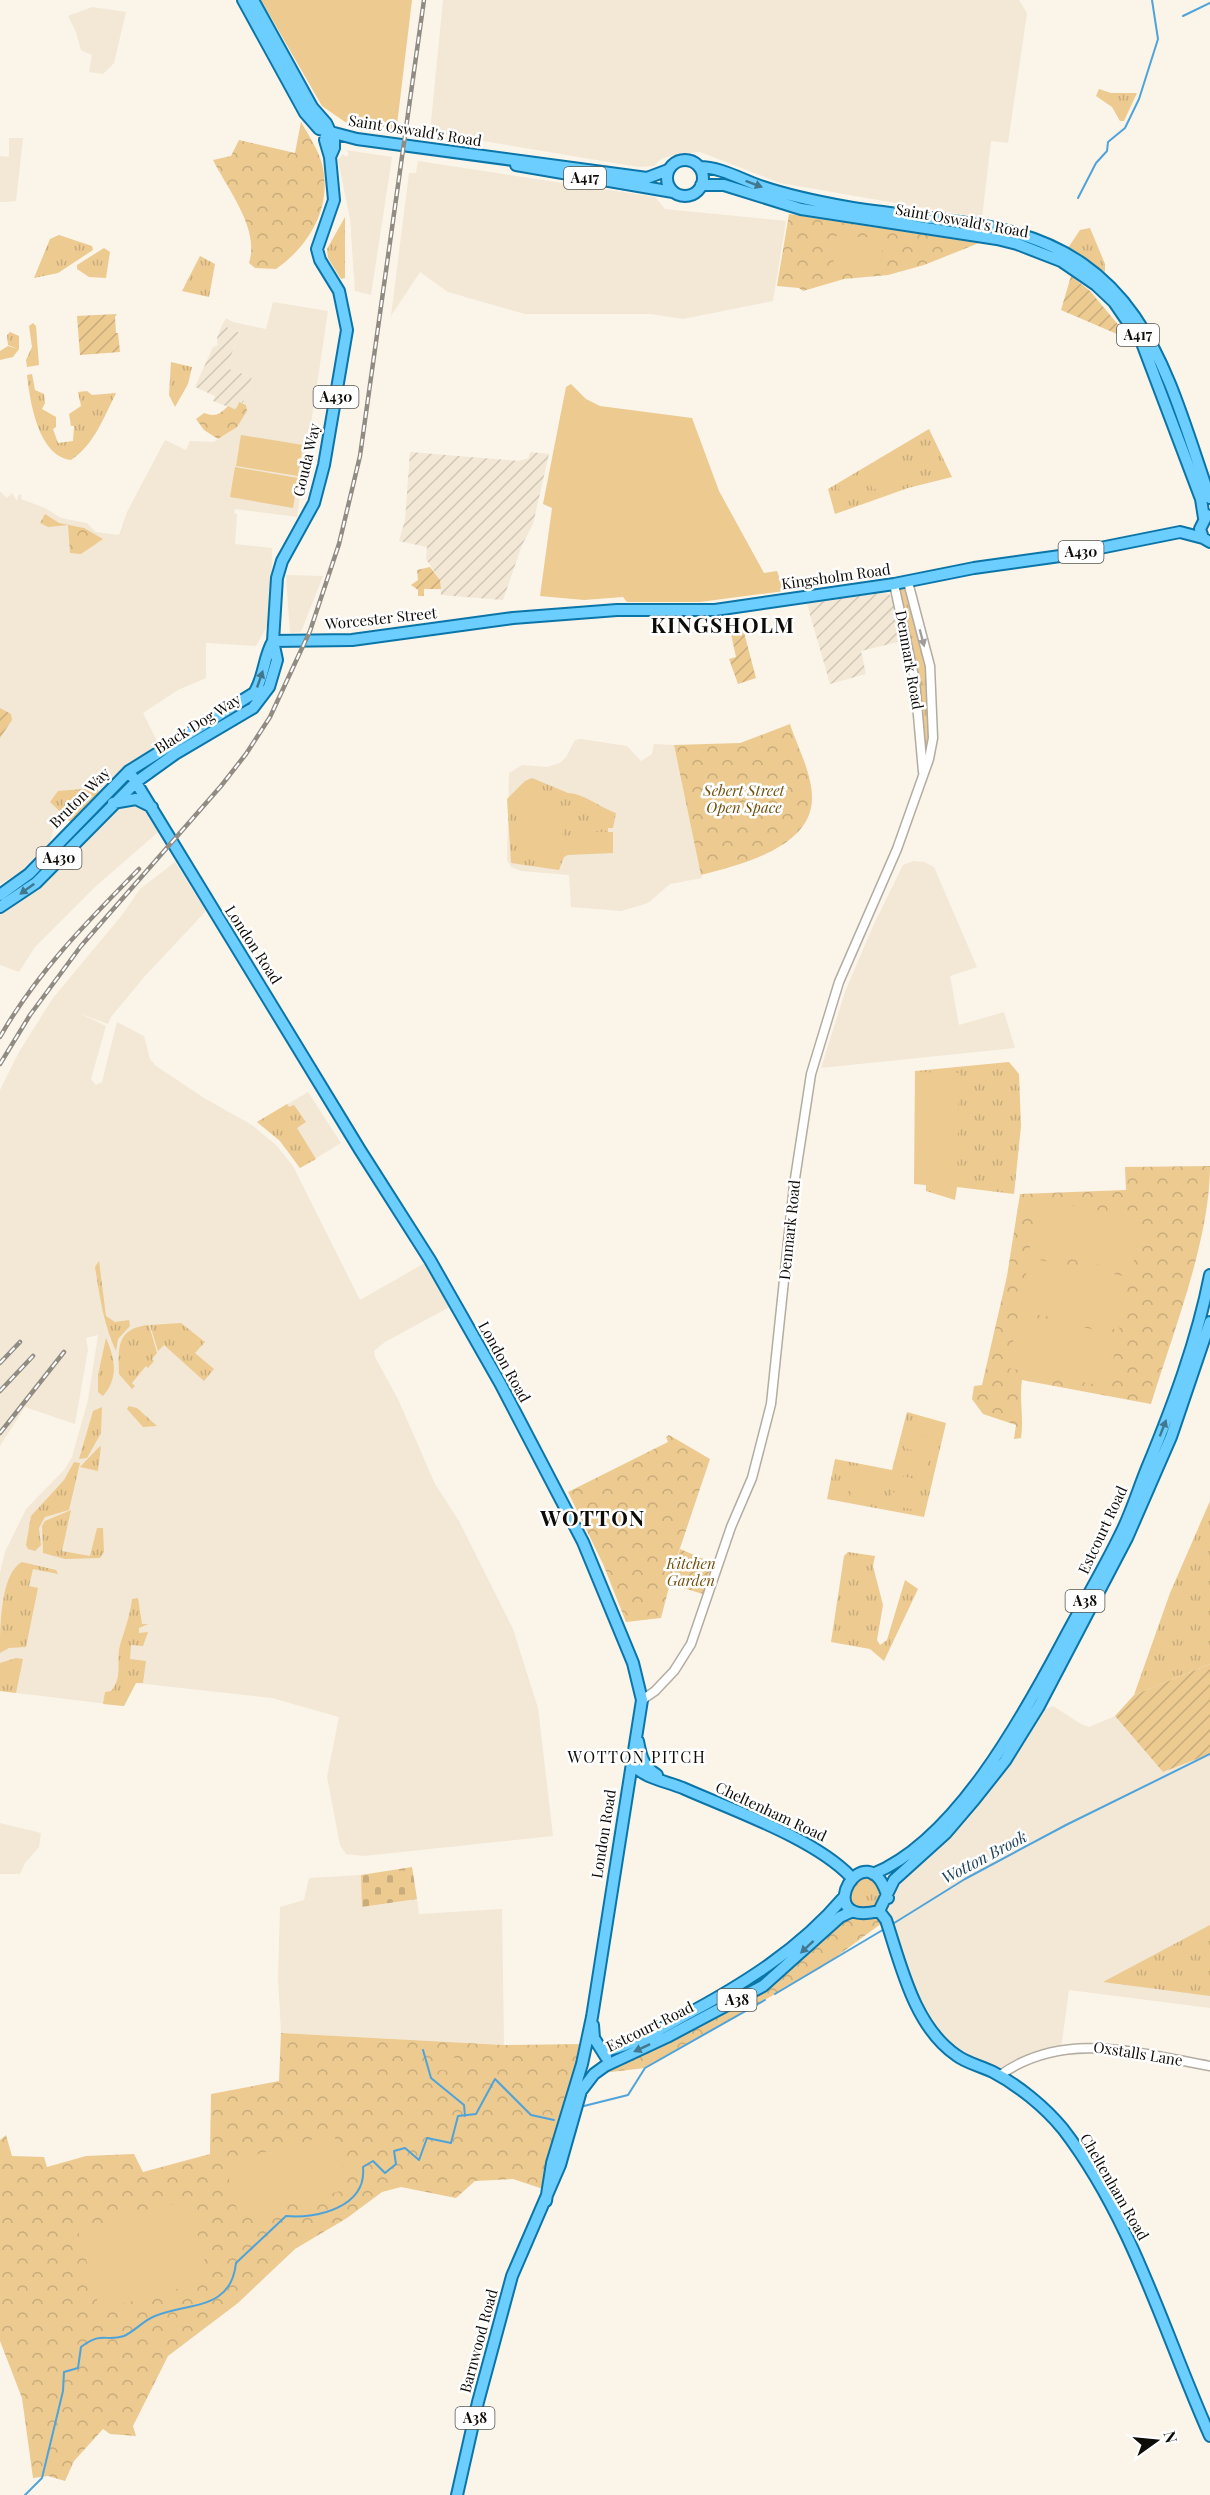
<svg xmlns="http://www.w3.org/2000/svg" width="1210" height="2495" viewBox="0 0 1210 2495" font-family="'Playfair Display',serif">
<style>
.built{fill:#f3e8d6}
.industrial{fill:url(#industrial-furrows)}
.grass{fill:url(#grass-tufts)}
.forest{fill:url(#forest-crowns)}
.cemetery{fill:url(#cemetery-stones)}
.garden{fill:url(#garden-furrows)}
.pitch{fill:#ecca90}
.lines{fill:none;stroke-linecap:round;stroke-linejoin:round}
.stream{stroke:#4ea3db;stroke-width:2}
.minor-casing{stroke:#b3aca1;stroke-width:11}
.major-casing{stroke:#0b75a8;stroke-width:14}
.minor{stroke:#fff;stroke-width:8}
.major{stroke:#6bcefe;stroke-width:10}
.rail-casing{stroke:#908b83;stroke-width:4.5}
.rail{stroke:#fff;stroke-width:2;stroke-dasharray:7;stroke-linecap:butt}
.oneway{fill:#41778f}
.oneway2{fill:#9f9e9c}
.labels{text-anchor:middle;stroke-width:5;stroke-linejoin:round;paint-order:stroke}
.shield{fill:#fff;stroke:#565552;stroke-width:1.5}
.shield-label{font-size:14px;font-weight:bold;fill:#0e0c08}
.street-label{font-size:15px;fill:#0e0c08;stroke:#fff}
.park-label{font-size:15px;font-style:italic;fill:#6f4f0c;stroke:#fff}
.neighbourhood-label{font-size:16px;letter-spacing:1.5px;fill:#0e0c08;stroke:#fff}
.water-label{font-size:16px;font-style:italic;fill:#1f435b;stroke:#fff}
.district-label{font-size:21px;font-weight:bold;letter-spacing:1.5px;fill:#0e0c08;stroke:#fff}
</style>
<defs>
<pattern id="industrial-furrows" width="10" height="10" patternUnits="userSpaceOnUse" patternTransform="scale(1.5)"><rect width="10" height="10" fill="#f3e8d6"/><path d="M-1 1l2-2M0 10L10 0M9 11l2-2" fill="none" stroke="#cfc6b6"/></pattern>
<pattern id="grass-tufts" width="24" height="20" patternUnits="userSpaceOnUse" patternTransform="scale(1.5)"><rect width="24" height="20" fill="#ecca90"/><path d="M3 7l-1-3M5 7V3M7 7l1-3M15 17l-1-3M17 17v-4M19 17l1-3" fill="none" stroke="#c9ac7b"/></pattern>
<pattern id="forest-crowns" width="20" height="18" patternUnits="userSpaceOnUse" patternTransform="scale(1.5)"><rect width="20" height="18" fill="#ecca90"/><path d="M2 6a3 3 0 1 1 6 0M12 15a3 3 0 1 1 6 0" fill="none" stroke="#c9ac7b"/></pattern>
<pattern id="cemetery-stones" width="16" height="16" patternUnits="userSpaceOnUse" patternTransform="scale(1.5)"><rect width="16" height="16" fill="#ecca90"/><path d="M2 7V4a2 2 0 0 1 4 0v3zM10 15v-3a2 2 0 0 1 4 0v3z" fill="#c9ac7b"/></pattern>
<pattern id="garden-furrows" width="10" height="10" patternUnits="userSpaceOnUse" patternTransform="scale(1.5)"><rect width="10" height="10" fill="#ecca90"/><path d="M-1 1l2-2M0 10L10 0M9 11l2-2" fill="none" stroke="#c9ac7b"/></pattern>
</defs>
<rect width="100%" height="100%" fill="#fbf4e9"/>
<path class="built" d="M443,0H1019L1027,13L1008,143L991,141L982,218L780,183L700,152L677,154L661,159L654,166L638,167L430,132Z
M92,7L126,12L114,63L103,74L89,72L92,55L81,50L76,32L68,16Z
M9,138H23L16,201L4,202H0V156L9,157Z
M346,150L392,157L371,295L355,291L350,219L338,160L343,154L346,157L349,154Z
M418,161L655,197L665,209L786,221L773,301L683,319L651,314H525L448,292L420,272L391,316L409,173H416Z
M273,302L328,311L297,517L235,509L234,513L237,514L235,544L272,548L271,612L267,626L256,646L206,643V678L178,690L143,713L160,747L74,825L62,814L58,813L50,842L20,872L0,884V491L7,498L12,493L17,501L19,494L22,495L21,499L45,508L61,518L87,523L96,532L119,535L127,512L165,440L186,450L190,441L214,442L237,427L246,405L243,403L252,377L226,368L240,333L222,325L226,318L233,322L266,329Z
M286,575L323,576L301,632L290,633Z
M581,739L627,746L641,761L652,754L654,744L674,745L702,878L670,884L648,903L621,911L571,907L569,875L521,871L511,867L507,860L509,773L522,765L547,767L560,763L566,757L575,740Z
M136,782L164,827L96,886L35,947L19,972L0,965V907Z
M913,861L924,862L934,867L977,967L950,976L959,1025L1004,1012L1015,1048L821,1068L845,992L873,926L903,865Z
M175,862L206,911L145,976L111,1017L108,1024L81,1014L106,1026L91,1079L96,1085L102,1082L117,1022L144,1036L150,1059L156,1066L204,1098L252,1125L276,1145L293,1166L360,1300L430,1260L455,1304L385,1342L374,1351L375,1357L398,1399L435,1484L459,1521L513,1629L538,1708L553,1836L364,1856L346,1854L340,1845L327,1777L339,1717L272,1698L136,1683L124,1706L0,1691V1573L5,1552L26,1509L64,1470L72,1457L88,1400L98,1335L86,1338L88,1350L75,1424L25,1407L0,1446V1090L19,1052L53,998L122,915L140,889Z
M308,1092L341,1143L300,1168L280,1141L257,1122Z
M1039,1706L1046,1709L1053,1706L1081,1724L1089,1727L1115,1716L1163,1772L1210,1754V2008L1069,1990L1061,2049L999,2076L936,2037L908,1988L879,1911L894,1880L946,1833Z
M0,1823L41,1833L39,1847L25,1863L20,1874H0Z
M361,1875L363,1907L417,1899L419,1914L502,1909L504,2045L281,2033L278,1978L280,1907L304,1900L309,1878Z"/>
<path class="industrial" d="M222,325L240,333L226,368L252,377L243,403L239,402L236,410L213,401L215,396L195,387L213,347L218,345L217,338Z
M410,452L519,461L529,458L530,452L549,454L533,524L522,545L503,600L441,595L440,580L426,559L427,547L399,541L405,520Z
M880,592L889,594L893,599L902,641L861,651L866,674L830,684L807,604Z"/>
<path class="grass" d="M1099,89L1111,93H1137L1124,121H1120L1112,107L1096,96Z
M345,217V278L341,279L328,258L327,249Z
M1090,228L1105,264V272L1068,248L1080,230Z
M59,235L92,246L93,250L58,273L34,278L50,239Z
M104,248L110,252L106,278L89,277L77,269V265Z
M200,256L215,264L209,297L182,291Z
M33,323L36,326L39,365L27,367L26,360L32,347L29,326Z
M10,332L19,336V349L13,357L0,360V351L8,346L18,349L8,345L7,335Z
M171,362L192,367L188,384L175,407L169,395Z
M32,374L35,390L44,394L45,403L42,409L56,417V427L53,429L58,443L73,441L74,426H71L69,414L81,406L78,392L87,391L92,395L116,393C104,417 94,445 71,460C38,456 30,401 27,375Z
M929,429L952,477L908,488L835,514L828,489Z
M908,582L930,666L933,738L923,772L921,738L894,584Z
M532,778L568,793C583,793 601,808 616,813L613,828H608V832H613V853L568,855L564,857L559,870L511,863L507,799L525,781Z
M96,788L103,797L74,825L50,802L58,791Z
M1009,1062L1019,1074L1021,1126L1014,1194L957,1187L955,1200L926,1191V1185L914,1184L915,1071Z
M287,1104L289,1107L294,1105L306,1122L297,1128L316,1159L300,1168L280,1141L257,1122Z
M99,1261L106,1316L115,1322L129,1320L130,1326L118,1339L116,1351C103,1323 100,1297 95,1267Z
M181,1323L205,1342L195,1353L214,1369L204,1381L164,1345L158,1351L150,1325Z
M149,1325L157,1353L152,1359L154,1361L148,1368L146,1366L132,1383L135,1386L132,1389L119,1374C118,1347 117,1328 149,1325Z
M106,1338C115,1358 119,1378 103,1396L98,1392V1375Z
M129,1406L137,1408L157,1426L143,1427L127,1409Z
M102,1407L101,1433L87,1458L79,1459L93,1411Z
M907,1412L946,1423L924,1517L827,1499L835,1459L892,1470Z
M101,1446L98,1471L80,1467L98,1448Z
M74,1462L80,1463L69,1510L45,1517L39,1528L41,1545L35,1551L28,1549L26,1545L31,1516L64,1480Z
M1210,1501V1664L1134,1695L1170,1593Z
M71,1510L62,1551L90,1556L97,1528H103L104,1552L100,1558L65,1559L43,1553L42,1526L45,1521Z
M848,1552L875,1556L873,1566L883,1605L877,1640L880,1645L887,1640L905,1580L918,1589L884,1661L870,1649L831,1642L844,1556Z
M22,1562L56,1570L58,1574L33,1569L29,1586L38,1588L26,1647L9,1648L0,1653C0,1630 0,1573 22,1562Z
M138,1598L142,1624H148L139,1628V1633L148,1632L143,1646L131,1645L130,1659L146,1661L143,1683H136L124,1706L103,1704L105,1692L111,1691C123,1678 116,1661 120,1645C125,1629 130,1616 132,1599Z
M16,1658L23,1659L16,1693L0,1691V1663Z
M862,1873L883,1883L879,1911H853L845,1887Z
M1210,1925V1996L1103,1982Z"/>
<path class="forest" d="M301,122C309,136 318,149 322,164C333,206 309,246 276,269L255,268L249,263C260,229 228,190 213,160L231,156L239,140L295,153Z
M789,214L979,243L924,265L888,275L844,279L803,291L799,288L777,286Z
M239,402L246,405L247,411L237,427L218,439L204,430L196,419L204,413C215,417 219,415 228,406L236,410Z
M45,514L59,523L84,528L103,539L81,554L70,553L68,525L48,527L40,523Z
M790,724C796,744 812,772 812,798C812,848 739,865 701,875L674,745L740,743Z
M1210,1166C1210,1240 1173,1332 1151,1404L1022,1380C1019,1400 1024,1418 1021,1438L1014,1439L1016,1425L983,1414L972,1399L974,1386L982,1385L1007,1276L1020,1194L1126,1190L1125,1167Z
M669,1435L710,1459L676,1560L661,1618L626,1622L603,1564L568,1492L668,1442L666,1437Z
M879,1911L886,1920L821,1968L645,2068L594,2074L740,1999L840,1917Z
M281,2033L504,2045L587,2044L546,2190L513,2179L475,2181L456,2198L401,2187L382,2192L347,2218L295,2249L238,2303L168,2356L133,2426L136,2436L110,2434L103,2429L74,2461L65,2481L48,2476L33,2478L22,2398L0,2341V2140L6,2135L12,2156L44,2157L47,2167L86,2156L134,2154L143,2172L210,2154L211,2094L279,2081Z"/>
<path class="cemetery" d="M412,1867L417,1899L362,1907L361,1875Z"/>
<path class="garden" d="M1071,276L1090,291L1131,340L1061,310Z
M117,314L115,317L116,333H118L120,352L80,355L77,316Z
M430,567L440,580L441,589H424V596H418V590L411,585L418,580L417,570Z
M742,625L756,678L738,684L729,659L736,657L731,634L737,632L736,626Z
M0,708L11,714L12,720L0,738Z
M680,1549L713,1563L703,1594L670,1584Z
M1210,1664V1754L1163,1772L1115,1716L1134,1695Z"/>
<path class="pitch" d="M261,0H412L396,133L348,124L322,106Z
M835,236L883,238L881,271L833,268Z
M571,384L586,399L600,406L692,418L719,491L764,573L777,571L784,591L700,602H627L623,597L584,600L540,596L552,508L543,504L566,387Z
M241,435L303,445L298,476L236,466Z
M235,467L298,478L293,508L230,497Z
M893,467L898,478L873,490L868,478Z
M863,480L867,493L843,501L838,487Z
M560,792L564,854L519,856L515,795Z
M574,832H613V853H574Z
M920,1072L959,1073L957,1183L918,1182Z
M1039,1199L1142,1219L1132,1271L1029,1251Z
M1029,1258L1129,1277L1119,1330L1019,1311Z
M1018,1315L1118,1334L1108,1387L1008,1368Z
M912,1420L938,1427L935,1439L908,1432Z
M908,1436L934,1443L931,1455L904,1448Z
M903,1452L929,1459L926,1471L900,1464Z
M855,1468L881,1473L878,1486L853,1481Z
M895,1475L921,1480L918,1493L892,1488Z
M852,1485L878,1489L876,1502L850,1497Z
M892,1492L918,1497L915,1510L889,1505Z
M438,2057L460,2058V2071L437,2070Z
M334,2134L348,2189L239,2218L225,2163Z
M188,2200L210,2280L100,2310L78,2230Z"/>
<g class="lines">
<path class="stream" d="M1183,16L1210,3
M1078,198L1096,163L1107,151L1108,142L1125,128L1139,99L1158,39L1152,0
M891,1925L965,1879L1066,1825L1210,1754
M775,1994L886,1928
M423,2050L431,2078L464,2105L465,2116
M584,2106L628,2095L645,2068L765,2000
M25,2495L42,2478L63,2391L64,2372L78,2368L81,2347C102,2331 105,2342 124,2336C135,2331 144,2320 155,2316C189,2302 231,2311 236,2263L286,2216C317,2219 367,2207 363,2167L373,2161L385,2173L396,2164L394,2151L405,2148L419,2160L427,2138L451,2143L458,2116L476,2114L495,2079L531,2115L554,2120"/>
<defs>
<path id="minor" d="M894,584L915,681L923,772
M642,1700L655,1691L674,1671L691,1644L731,1527L752,1478L771,1404L794,1185L811,1074L839,982L897,849L929,759L933,738L930,666L908,582
M999,2076C1063,2029 1138,2053 1210,2066"/>
<path id="major" d="M243,0L305,113L319,129L357,139L647,178L668,170
M253,0L312,107L326,123L334,140V148L330,157
M667 178a18 18 0 1 1 36 0a18 18 0 1 1-36 0Z
M516,165L673,192
M699,167C721,167 742,180 763,187C790,196 819,202 847,207C899,216 953,218 1004,230C1146,264 1168,378 1210,498
M701,185H724L801,209L997,239L1017,244L1061,261L1096,285L1114,302L1142,343L1201,499L1204,518
M1207,515L1200,529L1203,538L1210,542
M273,641L352,640L513,618L617,610H715L894,584L974,568L1060,556L1180,532L1203,538
M129,771L360,1150L430,1260L500,1383L583,1542L633,1663L642,1700L592,2017L582,2064L552,2163L546,2201
M113,803L136,799L152,807
M0,895L29,874L129,771L254,693C265,676 263,658 273,641
M0,907L36,883L136,782L175,754L253,708L269,687L277,660L273,641L277,578L282,561L314,503L324,465L347,330L339,291L320,260L317,249L334,200L330,157L325,140L327,130
M638,1741C641,1757 643,1766 657,1775
M632,1764C645,1779 667,1781 685,1789C735,1811 815,1839 851,1877
M873,1874C955,1841 1022,1718 1062,1643C1081,1607 1102,1572 1120,1535C1131,1514 1138,1490 1147,1468C1173,1405 1197,1341 1210,1275
M888,1898C867,1825 807,1929 879,1911L894,1880L946,1833L975,1799L1005,1761L1039,1706L1127,1538L1171,1437L1210,1322
M879,1911L886,1920C901,1965 914,2026 956,2055C966,2063 981,2066 993,2072C1018,2085 1045,2107 1063,2129C1133,2220 1164,2333 1210,2436
M593,2025L594,2038L606,2057
M605,2051C633,2045 659,2030 684,2016C744,1984 800,1949 844,1897
M457,2495L478,2402L512,2276L560,2165L581,2091L594,2074L605,2066L667,2037L763,1986L840,1917L853,1911"/>
</defs>
<use href="#minor" class="minor-casing"/>
<use href="#major" class="major-casing"/>
<use href="#minor" class="minor"/>
<use href="#major" class="major"/>
<defs>
<path id="rail" d="M0,1037C37,972 87,922 139,869
M0,1064L30,1015L81,946L221,786L246,754L270,717L310,631L339,544L360,456L424,0
M0,1363L20,1342
M0,1391L33,1356
M0,1433L64,1352"/>
</defs>
<use href="#rail" class="rail-casing"/>
<use href="#rail" class="rail"/>
</g>
<defs><path id="oneway-solid" d="M-6-.8H1V-3.2L6.5 0L1 3.2V.8H-6Z" transform="scale(1.5)"/></defs>
<g class="oneway">
<use href="#oneway-solid" transform="translate(754 184) rotate(21)"/>
<use href="#oneway-solid" transform="translate(260 679) rotate(-71)"/>
<use href="#oneway-solid" transform="translate(27 889) rotate(144)"/>
<use href="#oneway-solid" transform="translate(1163 1428) rotate(-69)"/>
<use href="#oneway-solid" transform="translate(807 1947) rotate(137)"/>
<use href="#oneway-solid" transform="translate(642 2048) rotate(155)"/>
</g>
<use class="oneway2" href="#oneway-solid" transform="translate(922 638) rotate(75)"/>
<g class="labels">
<g class="shield">
<rect x="564" y="167" width="42" height="22" rx="4.5"/>
<rect x="1117" y="324" width="42" height="22" rx="4.5"/>
<rect x="313.5" y="386" width="45" height="22" rx="4.5"/>
<rect x="1058.5" y="541" width="45" height="22" rx="4.5"/>
<rect x="36.5" y="847" width="45" height="22" rx="4.5"/>
<rect x="1065.5" y="1590" width="39" height="22" rx="4.5"/>
<rect x="717.5" y="1989" width="39" height="22" rx="4.5"/>
<rect x="455.5" y="2407" width="39" height="22" rx="4.5"/>
</g>
<g class="shield-label">
<text x="585" y="183">A417</text>
<text x="1138" y="340">A417</text>
<text x="336" y="402">A430</text>
<text x="1081" y="557">A430</text>
<text x="59" y="863">A430</text>
<text x="1085" y="1606">A38</text>
<text x="737" y="2005">A38</text>
<text x="475" y="2423">A38</text>
</g>
<g class="street-label">
<text transform="translate(415 131) rotate(9)" y="5">Saint Oswald's Road</text>
<text transform="translate(962 221) rotate(10)" y="5">Saint Oswald's Road</text>
<text transform="translate(307 460) rotate(-77)" y="5">Gouda Way</text>
<text transform="translate(836 577) rotate(-8)" y="5">Kingsholm Road</text>
<text transform="translate(381 619) rotate(-6)" y="5">Worcester Street</text>
<text transform="translate(909 660) rotate(80)" y="5">Denmark Road</text>
<text transform="translate(198 724) rotate(-32)" y="5">Black Dog Way</text>
<text transform="translate(80 798) rotate(-45)" y="5">Bruton Way</text>
<text transform="translate(253 945) rotate(57)" y="5">London Road</text>
<text transform="translate(790 1230) rotate(-84)" y="5">Denmark Road</text>
<text transform="translate(504 1362) rotate(61)" y="5">London Road</text>
<text transform="translate(1103 1530) rotate(-65)" y="5">Estcourt Road</text>
<text transform="translate(771 1812) rotate(25)" y="5">Cheltenham Road</text>
<text transform="translate(604 1834) rotate(-81)" y="5">London Road</text>
<text transform="translate(650 2027) rotate(-26)" y="5">Estcourt Road</text>
<text transform="translate(1138 2054) rotate(9)" y="5">Oxstalls Lane</text>
<text transform="translate(1114 2187) rotate(60)" y="5">Cheltenham Road</text>
<text transform="translate(479 2341) rotate(-75)" y="5">Barnwood Road</text>
</g>
<g class="park-label">
<text x="744" y="796">Sebert Street<tspan x="744" dy="17">Open Space</tspan></text>
<text x="691" y="1569">Kitchen<tspan x="691" dy="17">Garden</tspan></text>
</g>
<g class="neighbourhood-label">
<text x="637" y="1763">WOTTON PITCH</text>
</g>
<g class="water-label">
<text transform="translate(984 1857) rotate(-28)" y="6">Wotton Brook</text>
</g>
<g class="district-label">
<text x="723" y="633">KINGSHOLM</text>
<text x="593" y="1526">WOTTON</text>
</g>
</g>
<g transform="translate(1156 2441) rotate(75)" stroke="#ffffff" stroke-width="4.5" paint-order="stroke">
<path d="M0-4.5L10 22L0 15L-10 22Z" fill="#0e0c08"/>
<text y="-9" font-size="16" font-weight="bold" text-anchor="middle" fill="#0e0c08">N</text>
</g>
</svg>
